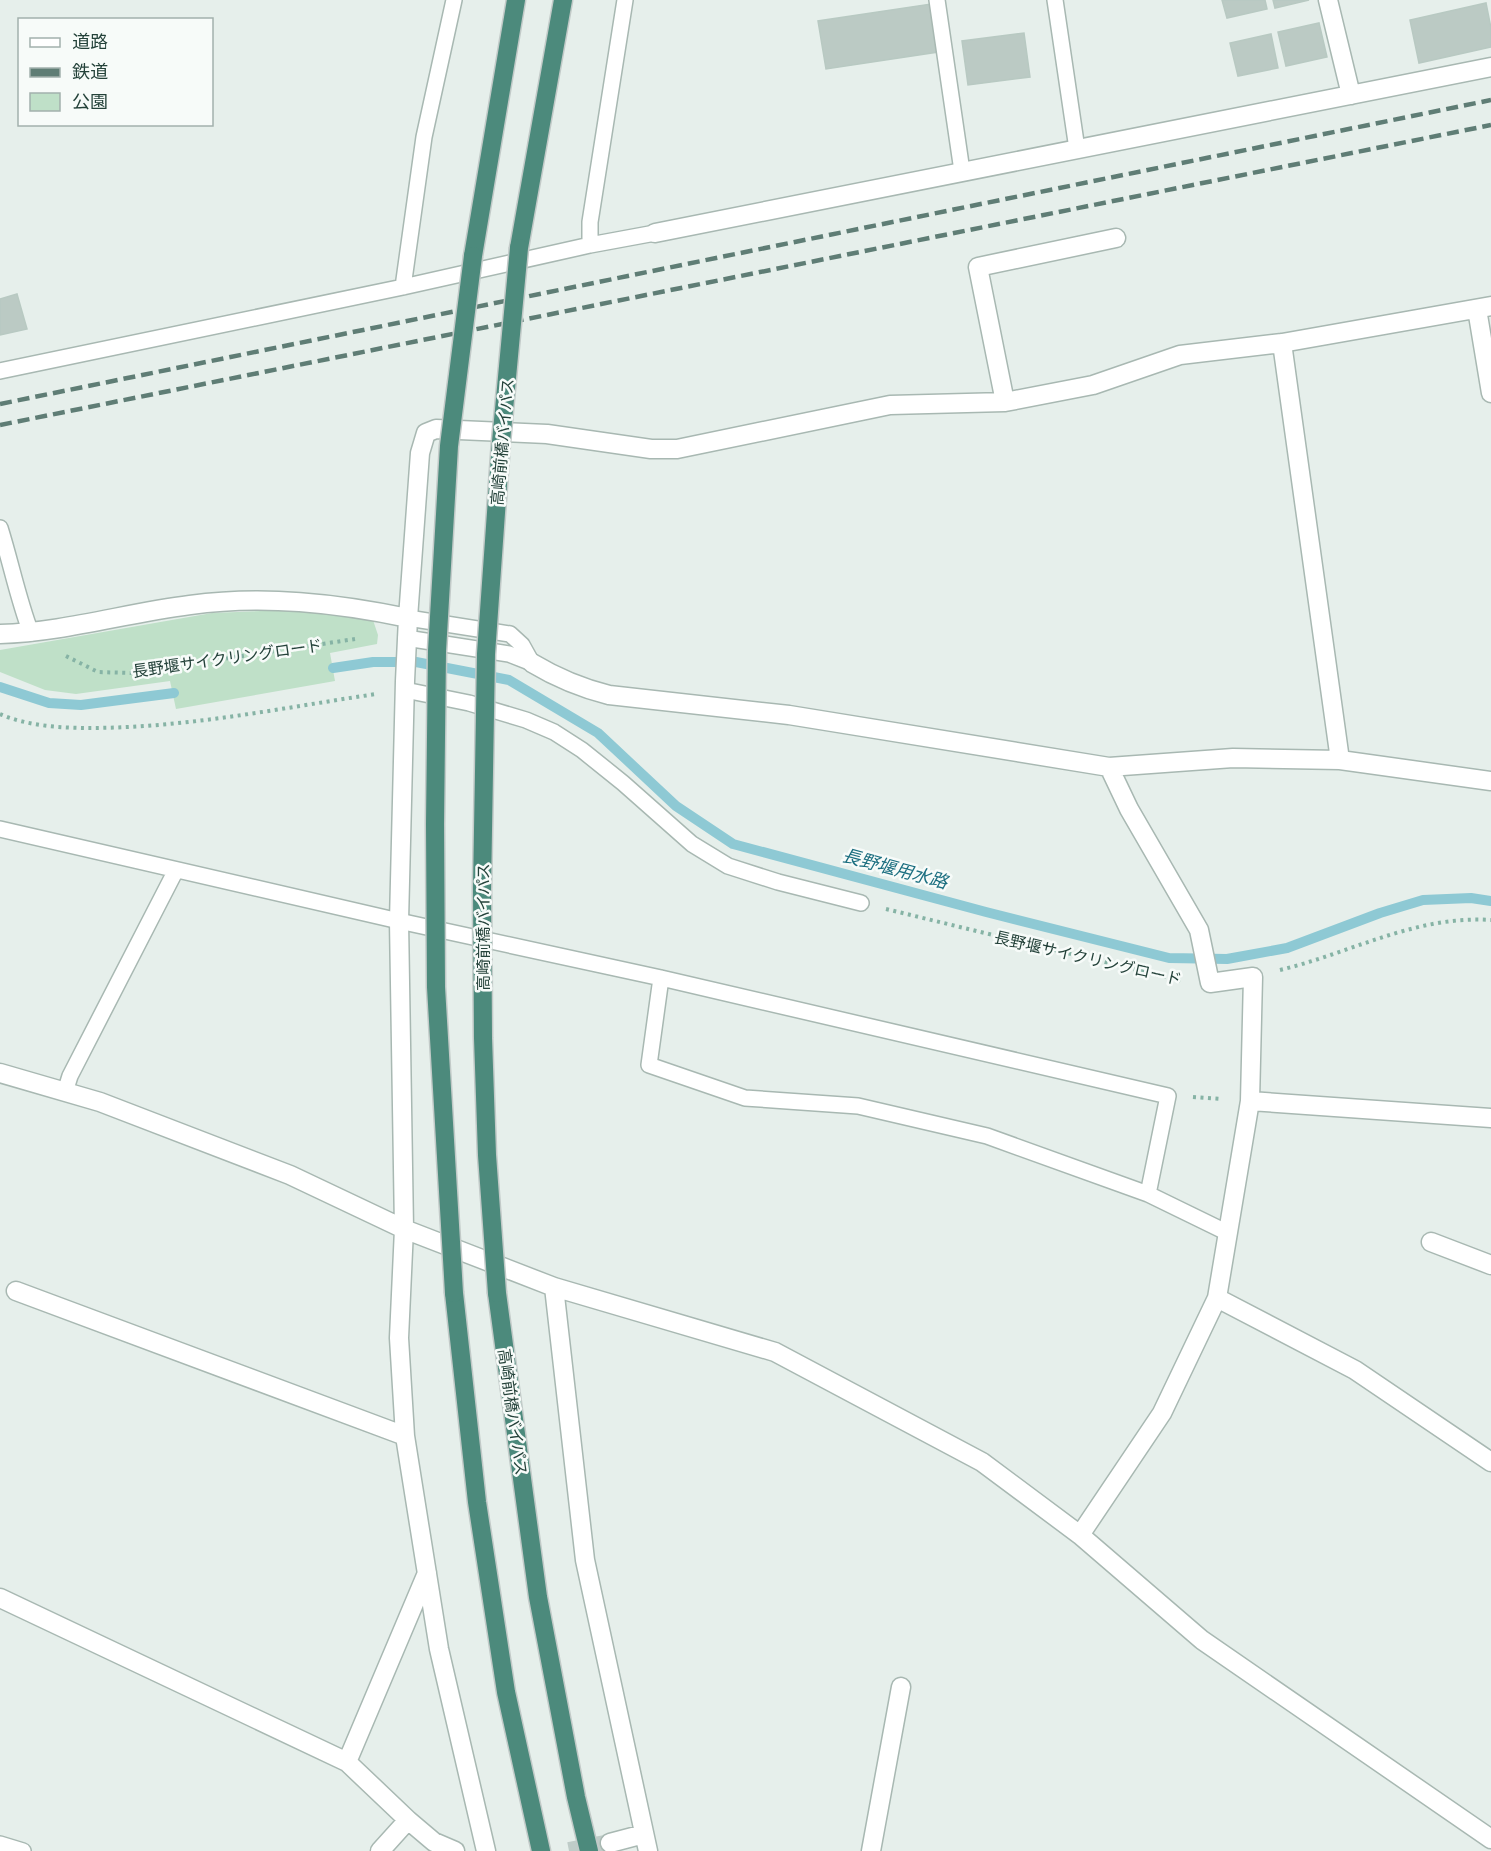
<svg xmlns="http://www.w3.org/2000/svg" width="1491" height="1851" viewBox="0 0 1491 1851" font-family="'Roboto Condensed','Noto Sans JP',sans-serif">
<style>
.green{fill:#bfe0c8}
.lines{fill:none;stroke-linecap:round;stroke-linejoin:round}
.stream{stroke:#8ec9d4;stroke-width:10}
.building{fill:#bbcac4;stroke:#b8c9c2;stroke-width:1.5}
.minor-tunnel{stroke:#bfccc8;stroke-width:18;stroke-dasharray:18 9;stroke-linecap:butt}
.service-casing{stroke:#a8b8b2;stroke-width:18}
.minor-casing{stroke:#a8b8b2;stroke-width:21}
.trunk-casing{stroke:#c2cac8;stroke-width:21}
.path{stroke:#86b3a5;stroke-width:4;stroke-dasharray:3 4.5;stroke-linecap:butt}
.service{stroke:#fff;stroke-width:15}
.minor{stroke:#fff;stroke-width:18}
.trunk{stroke:#4c8a7c;stroke-width:18}
.rail{stroke:#5f7d75;stroke-width:4.5;stroke-dasharray:12 6;stroke-linecap:butt}
.trunk-bridge-casing{stroke:#c2cac8;stroke-width:21;stroke-linecap:butt}
.trunk-bridge{stroke:#4c8a7c;stroke-width:18}
.labels{text-anchor:middle;stroke-width:5;stroke-linejoin:round;paint-order:stroke}
.street-label{font-size:16px;fill:#24423a;stroke:#f7fbf9}
.water-label{font-size:18px;font-style:italic;fill:#1c6f80;stroke:#f7fbf9}
</style>
<rect width="100%" height="100%" fill="#e6efeb"/>
<path class="green" d="M307,609L373,620L378,635L377,644L330,653L335,681L176,709L170,681L76,694L45,690L0,672V650L212,613Z"/>
<g class="lines">
<path class="stream" d="M333,668L373,662H416L509,680L598,733L676,806L733,844L986,912L1169,958L1227,959L1287,948L1380,913L1423,900L1471,898L1491,901
M0,687L49,703L81,705L174,693"/>
</g>
<path class="building" d="M1222,0H1265L1267,9L1227,18Z
M1273,0H1309L1275,8Z
M1486,3L1491,28V47L1419,63L1410,20Z
M931,4L938,52L826,69L818,21Z
M1319,23L1327,57L1286,66L1278,32Z
M1024,33L1030,77L968,85L962,41Z
M1271,34L1278,68L1238,76L1230,43Z
M17,294L27,329L0,335V299Z"/>
<g class="lines">
<path class="minor-tunnel" d="M569,1851L610,1843"/>
<defs>
<path id="service" d="M937,0L962,171
M1055,0L1077,149
M590,245V222L625,0
M403,287L424,137L454,0
M0,371L403,287L590,245L655,233
M0,528C11,563 18,599 31,633
M408,618L510,634L522,645L532,663
M406,638L509,654L532,663
M405,690L469,703L526,720L554,732L582,750L623,783L692,844L728,866L778,882L861,903
M0,829L399,921L661,978L1168,1096L1148,1194
M661,978L649,1065L745,1098L858,1106L987,1136L1148,1194L1228,1233
M65,1092L70,1076L176,870
M0,1844L23,1851"/>
<path id="minor" d="M1328,0L1351,95
M655,233L1491,67
M1477,309L1491,393
M1282,343L1340,760
M1005,402L978,267L1116,238
M408,618L420,453L426,433L436,429L547,434L651,449H677L890,405L1005,402L1093,385L1180,355L1282,343L1491,306
M0,634C64,632 126,613 190,605C264,595 336,603 408,618L405,681L399,921L404,1229L399,1338L405,1436L439,1649L486,1851
M532,663C557,678 581,688 609,695L789,715L1109,767L1233,758L1340,760L1491,781
M0,1073L100,1102L290,1175L404,1229L554,1287L775,1352L982,1462L1080,1535L1202,1640L1491,1839
M1250,1101L1491,1118
M1431,1242L1491,1265
M554,1287L585,1560L648,1851
M16,1291L405,1436
M1217,1298L1355,1370L1491,1462
M1080,1535L1162,1413L1217,1298L1250,1101L1253,977L1210,983L1199,930L1129,809L1109,767
M427,1573L347,1762L408,1820L434,1842L455,1851
M0,1598L347,1762
M610,1843L644,1834
M380,1851L408,1820
M871,1851L901,1687"/>
<path id="trunk" d="M519,248L563,0
M473,256L516,0
M454,1293L477,1502L506,1692L541,1851
M497,1293L538,1597L576,1797L589,1851"/>
</defs>
<use href="#service" class="service-casing"/>
<use href="#minor" class="minor-casing"/>
<use href="#trunk" class="trunk-casing"/>
<path class="path" d="M66,656L98,672L130,673L355,639
M0,714C27,726 61,728 90,728C186,728 281,708 376,694
M886,909L1182,981
M1280,970C1351,953 1416,915 1491,920
M1193,1097L1221,1099"/>
<use href="#service" class="service"/>
<use href="#minor" class="minor"/>
<use href="#trunk" class="trunk"/>
<path class="rail" d="M0,404L1491,100
M0,425L1491,125"/>
<defs>
<path id="trunk-bridge" d="M454,1293L436,987L435,824L437,651L449,446L473,256
M497,1293L487,1155L483,1038L482,889L486,654L501,442L519,248"/>
</defs>
<use href="#trunk-bridge" class="trunk-bridge-casing"/>
<use href="#trunk-bridge" class="trunk-bridge"/>
</g>
<g class="labels">
<g class="street-label">
<text transform="translate(502 442) rotate(-85)" y="6">高崎前橋バイパス</text>
<text transform="translate(227 658) rotate(-8)" y="6">長野堰サイクリングロード</text>
<text transform="translate(483 927) rotate(-90)" y="6">高崎前橋バイパス</text>
<text transform="translate(1088 958) rotate(13)" y="6">長野堰サイクリングロード</text>
<text transform="translate(513 1412) rotate(82)" y="6">高崎前橋バイパス</text>
</g>
<g class="water-label">
<text transform="translate(895 869) rotate(15)" y="6">長野堰用水路</text>
</g>
</g>
<rect x="18" y="18" width="195" height="108" fill="#f7fbf9" stroke="#a3b1ad" stroke-width="1.5"/>
<rect x="30" y="38" width="30" height="9" fill="#ffffff" stroke="#a3b1ad" stroke-width="1.5"/>
<text x="72" y="48" font-size="18" fill="#24423a">道路</text>
<rect x="30" y="68" width="30" height="9" fill="#5f7d75" stroke="#a3b1ad" stroke-width="1.5"/>
<text x="72" y="78" font-size="18" fill="#24423a">鉄道</text>
<rect x="30" y="93" width="30" height="18" fill="#bfe0c8" stroke="#a3b1ad" stroke-width="1.5"/>
<text x="72" y="108" font-size="18" fill="#24423a">公園</text>
</svg>
